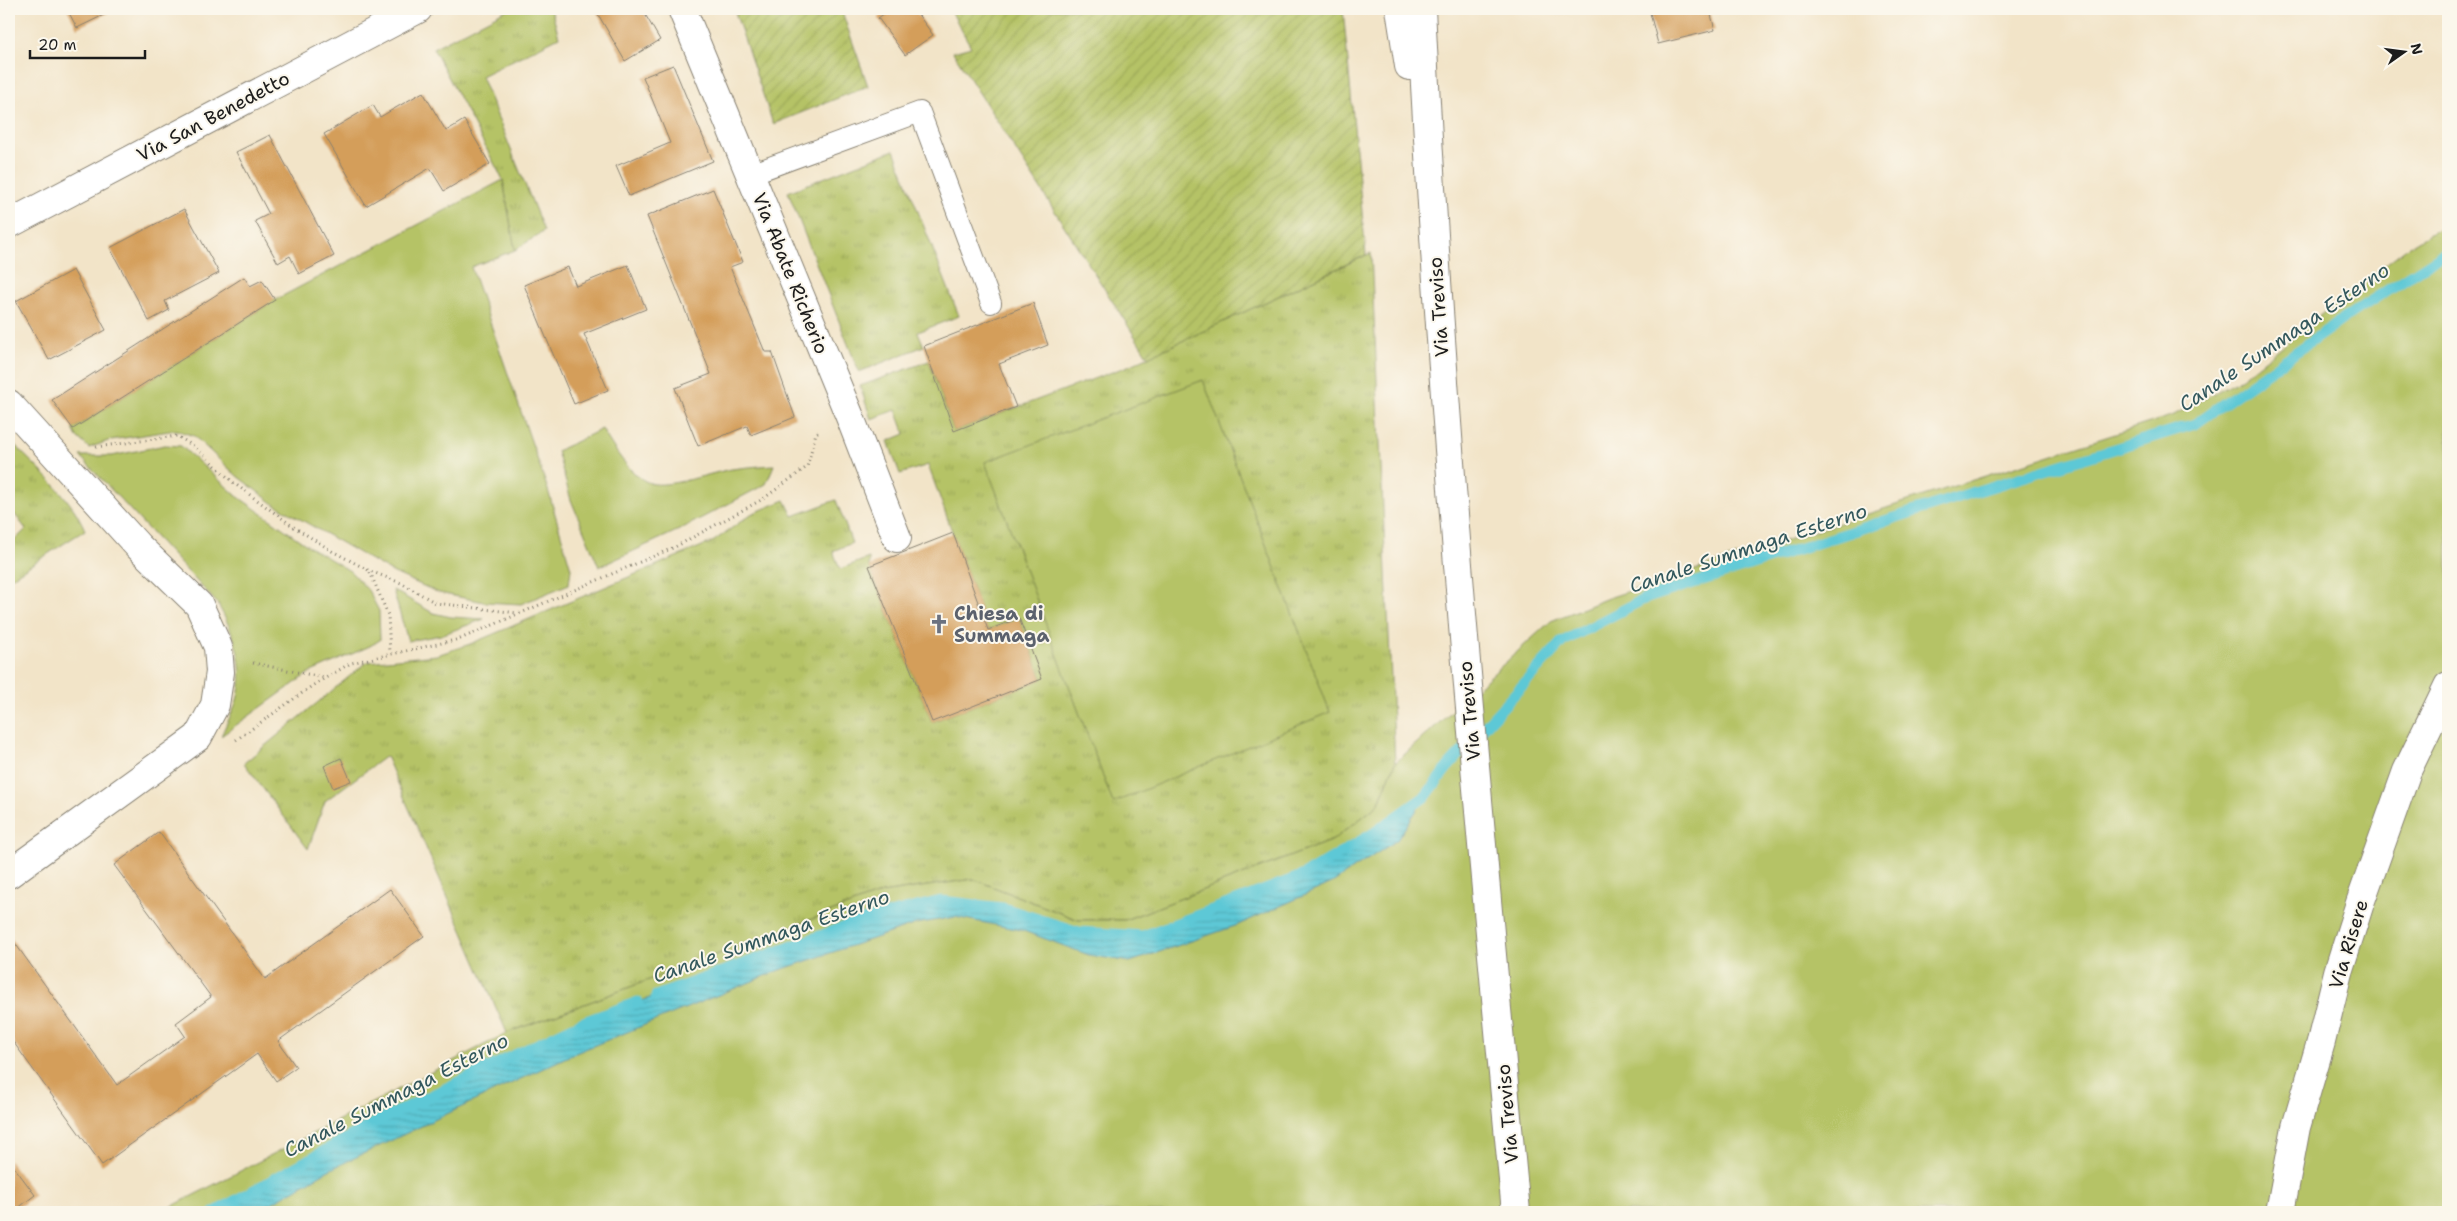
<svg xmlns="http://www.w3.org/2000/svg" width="2457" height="1221" viewBox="0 0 2457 1221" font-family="'Shantell Sans',sans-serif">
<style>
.grass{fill:url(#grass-tufts);stroke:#687041}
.park{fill:#b5c366;stroke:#687041}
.garden{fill:url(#garden-furrows);stroke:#687041}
.water{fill:url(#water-rules);stroke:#3c7279}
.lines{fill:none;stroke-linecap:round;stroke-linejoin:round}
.stream{stroke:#5dc8d6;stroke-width:11}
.building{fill:#d49e5a}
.service-casing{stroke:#878072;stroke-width:22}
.minor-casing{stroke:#878072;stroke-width:30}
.tertiary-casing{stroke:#878072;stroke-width:30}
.primary-casing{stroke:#878072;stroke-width:30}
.path{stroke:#878072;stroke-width:3;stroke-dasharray:1 4;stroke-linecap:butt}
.service{stroke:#fff;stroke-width:20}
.minor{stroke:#fff;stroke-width:28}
.tertiary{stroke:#fff;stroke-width:28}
.primary{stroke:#fff;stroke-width:28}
.labels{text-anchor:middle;stroke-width:4;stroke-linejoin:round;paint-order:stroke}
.street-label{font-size:19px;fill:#1c1c1c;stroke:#fbf7ec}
.worship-label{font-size:19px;font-weight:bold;fill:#5b616d;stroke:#fbf7ec;text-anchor:start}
.water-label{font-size:20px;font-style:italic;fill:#33585d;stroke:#fbf7ec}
</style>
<defs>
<pattern id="grass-tufts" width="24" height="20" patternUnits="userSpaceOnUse" patternTransform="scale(1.25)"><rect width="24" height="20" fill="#b5c366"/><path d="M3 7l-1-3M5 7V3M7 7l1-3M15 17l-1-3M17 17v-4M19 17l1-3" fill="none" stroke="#9ba758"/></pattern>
<pattern id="garden-furrows" width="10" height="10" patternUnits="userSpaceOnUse" patternTransform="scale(1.25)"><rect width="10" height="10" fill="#b5c366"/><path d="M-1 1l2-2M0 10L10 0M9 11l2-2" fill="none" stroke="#9ba758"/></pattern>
<pattern id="water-rules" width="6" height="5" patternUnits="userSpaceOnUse" patternTransform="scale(1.25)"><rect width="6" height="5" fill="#5dc8d6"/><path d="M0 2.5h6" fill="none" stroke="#50abb7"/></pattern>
</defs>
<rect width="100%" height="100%" fill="#fbf7ec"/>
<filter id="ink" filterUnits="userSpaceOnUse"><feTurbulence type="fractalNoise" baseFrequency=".02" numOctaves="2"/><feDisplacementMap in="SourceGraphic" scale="10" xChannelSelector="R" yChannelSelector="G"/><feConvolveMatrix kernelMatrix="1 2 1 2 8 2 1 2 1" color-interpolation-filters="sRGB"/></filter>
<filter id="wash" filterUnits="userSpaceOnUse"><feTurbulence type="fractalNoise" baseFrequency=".0096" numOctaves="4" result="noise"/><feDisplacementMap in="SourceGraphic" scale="20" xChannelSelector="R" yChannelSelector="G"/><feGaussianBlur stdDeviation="1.12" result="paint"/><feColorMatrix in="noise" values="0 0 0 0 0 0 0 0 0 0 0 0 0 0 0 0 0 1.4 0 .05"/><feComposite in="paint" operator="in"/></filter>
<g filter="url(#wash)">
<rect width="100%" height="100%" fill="#f2e4c8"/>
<path class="grass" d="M508,9H551L559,37L481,76L544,231L515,250L503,180L433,48Z
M894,150L959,316L918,332L924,346L859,372L788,192Z
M1371,253L1395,763L1378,805L1333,840L1125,920H1078L973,879L882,893L507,1033L386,756L325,801L308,849L244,763L367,662L437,655L470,644L714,541L751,514L785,500L793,516L836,500L852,543L833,551L840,569L869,558V566L932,722L1042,679L1019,618L988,630L928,465L900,474L888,441L905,434L896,410L871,419L860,386L929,361L954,431L1128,366Z
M9,439C35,467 71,495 85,530L9,579V546L26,529L9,507Z"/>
<path class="park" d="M503,180L515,250L471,267L548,490L571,569L569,584L521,604L484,602L439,593L392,572L274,504L237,476L194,436L176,430L111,440L89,448L77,437L73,429L275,300Z
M2448,223V1212H161L507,1033L882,893L973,879L1078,920H1125L1333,840L1378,805L1395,763L1551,621L1608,598L2174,415L2242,378L2405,249Z
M1203,380L1330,712L1113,803L985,462Z
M602,429C612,446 631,477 650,483C666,489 714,472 732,469C746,467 760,466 774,465L766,484L679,530L599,567L571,500L557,451Z
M165,445L181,446L237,496L308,546L350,571L368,590L379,611L380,640L370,646L309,673L221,736C226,724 233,712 237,700C247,666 234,632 217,603L80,456H112Z
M393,590L433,613L451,617L484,619L441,635L408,641Z"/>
<path class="garden" d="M734,9H841L868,86L773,124Z
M950,9H1343L1366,255L1148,357L953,52L971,47Z"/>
<path class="water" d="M1426,796L1397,840L1332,883L1238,925L1130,962L1089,955L1021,930L955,917L916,924L780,970L573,1054L329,1170L256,1212H215L372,1124L581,1023L861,921L941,901L1003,908L1079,932L1143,936L1302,876L1374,833Z"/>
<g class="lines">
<path class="stream" d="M656,996L861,921L941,901L1003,908L1079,932L1143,936L1302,876L1374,833L1426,796L1447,768L1562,642L1644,599L1968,494L2195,424L2340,321L2448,251
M215,1212L372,1124L581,1023L638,1002"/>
</g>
<g id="blocks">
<path class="building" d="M67,9H116L77,28Z
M595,9H642L660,40L625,61Z
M891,9H914L933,35L905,55L878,18Z
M1649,9H1718L1710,11L1715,30L1658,44Z
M673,65L713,161L629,196L616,166L670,143L643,77Z
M423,92L446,131L464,120L490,164L444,191L430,168L366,206L324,134L373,105L380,117Z
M270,135L334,256L299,274L290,256L278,263L255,221L269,214L236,152Z
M713,189L743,262L730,267L765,352H772L795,417L751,435L747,426L698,446L675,388L711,374L647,216Z
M184,209L219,273L165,301L169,310L149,321L110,248Z
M628,265L646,309L584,334L608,390L574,404L524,285L568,267L576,286Z
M73,270L106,330L49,360L16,301Z
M244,277L250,286L262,280L275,300L73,429L52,400Z
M1033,303L1048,345L999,364L1016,407L954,431L924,346Z
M953,533L988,630L1019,618L1042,679L932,722L869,566Z
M341,758L351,781L333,788L324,766Z
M159,832L265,979L390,889L424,936L278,1041L296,1067L276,1081L257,1054L102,1165L9,1036V941L12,939L117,1085L185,1036L176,1023L211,997L114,865Z
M9,1160L35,1195L13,1212H9Z"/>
</g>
</g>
<g filter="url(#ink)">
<use href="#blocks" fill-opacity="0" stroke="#878072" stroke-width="1"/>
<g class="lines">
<defs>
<path id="service" d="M751,174L920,112L991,303"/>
<path id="minor" d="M682,9L850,417L897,538
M9,404L138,546L199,605L218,647L220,672L215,705L198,737L9,874
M2280,1212L2296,1127L2321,1042L2338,972L2360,903L2407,771L2448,686"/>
<path id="tertiary" d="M9,224L418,9"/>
<path id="primary" d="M1400,9L1409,66
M1421,9C1441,411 1478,811 1516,1212"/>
</defs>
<use href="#service" class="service-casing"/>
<use href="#minor" class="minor-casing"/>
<use href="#tertiary" class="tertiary-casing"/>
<use href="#primary" class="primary-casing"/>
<path class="path" d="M96,447L177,436L195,447L235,484L294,527L332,551L370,571L401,583L436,603L517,613
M370,572L388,615L390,653
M253,663L326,678
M236,740L312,686L351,663L460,639L675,547L763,499L807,467L816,433L820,431"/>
<use href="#service" class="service"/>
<use href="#minor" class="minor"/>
<use href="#tertiary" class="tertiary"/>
<use href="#primary" class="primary"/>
</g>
</g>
<defs>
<symbol id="church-bare" viewBox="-9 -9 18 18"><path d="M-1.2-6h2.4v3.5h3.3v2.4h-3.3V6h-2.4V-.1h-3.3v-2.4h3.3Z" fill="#6b7280" stroke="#fbf7ec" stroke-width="2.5" paint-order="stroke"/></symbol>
</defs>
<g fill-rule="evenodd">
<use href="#church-bare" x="925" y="610" width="28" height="28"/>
</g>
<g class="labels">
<g class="street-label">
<text transform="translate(213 116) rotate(-28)" y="7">Via San Benedetto</text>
<text transform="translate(791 273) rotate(68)" y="7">Via Abate Richerio</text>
<text transform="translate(1438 307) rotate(-94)" y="7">Via Treviso</text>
<text transform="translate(1469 711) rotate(-95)" y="7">Via Treviso</text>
<text transform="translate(2348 944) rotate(-73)" y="7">Via Risere</text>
<text transform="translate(1507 1114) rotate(-95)" y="7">Via Treviso</text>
</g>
<g class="worship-label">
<text x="954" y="620">Chiesa di<tspan x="954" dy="22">Summaga</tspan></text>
</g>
<g class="water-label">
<text transform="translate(2284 337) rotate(-34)" y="7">Canale Summaga Esterno</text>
<text transform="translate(1748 548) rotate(-18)" y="7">Canale Summaga Esterno</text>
<text transform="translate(771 936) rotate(-19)" y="7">Canale Summaga Esterno</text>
<text transform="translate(396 1095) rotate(-27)" y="7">Canale Summaga Esterno</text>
</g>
</g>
<rect width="2457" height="1221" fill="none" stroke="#fbf7ec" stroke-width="30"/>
<g transform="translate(2404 52) rotate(76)" stroke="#fbf7ec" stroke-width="4" paint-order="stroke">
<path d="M0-4L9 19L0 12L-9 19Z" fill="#1c1c1c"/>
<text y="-8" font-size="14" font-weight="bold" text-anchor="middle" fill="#1c1c1c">N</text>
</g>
<path d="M30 50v8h115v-8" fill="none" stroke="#1c1c1c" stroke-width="2.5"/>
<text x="38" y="50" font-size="15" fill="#1c1c1c" stroke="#fbf7ec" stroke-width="4" paint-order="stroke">20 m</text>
</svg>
